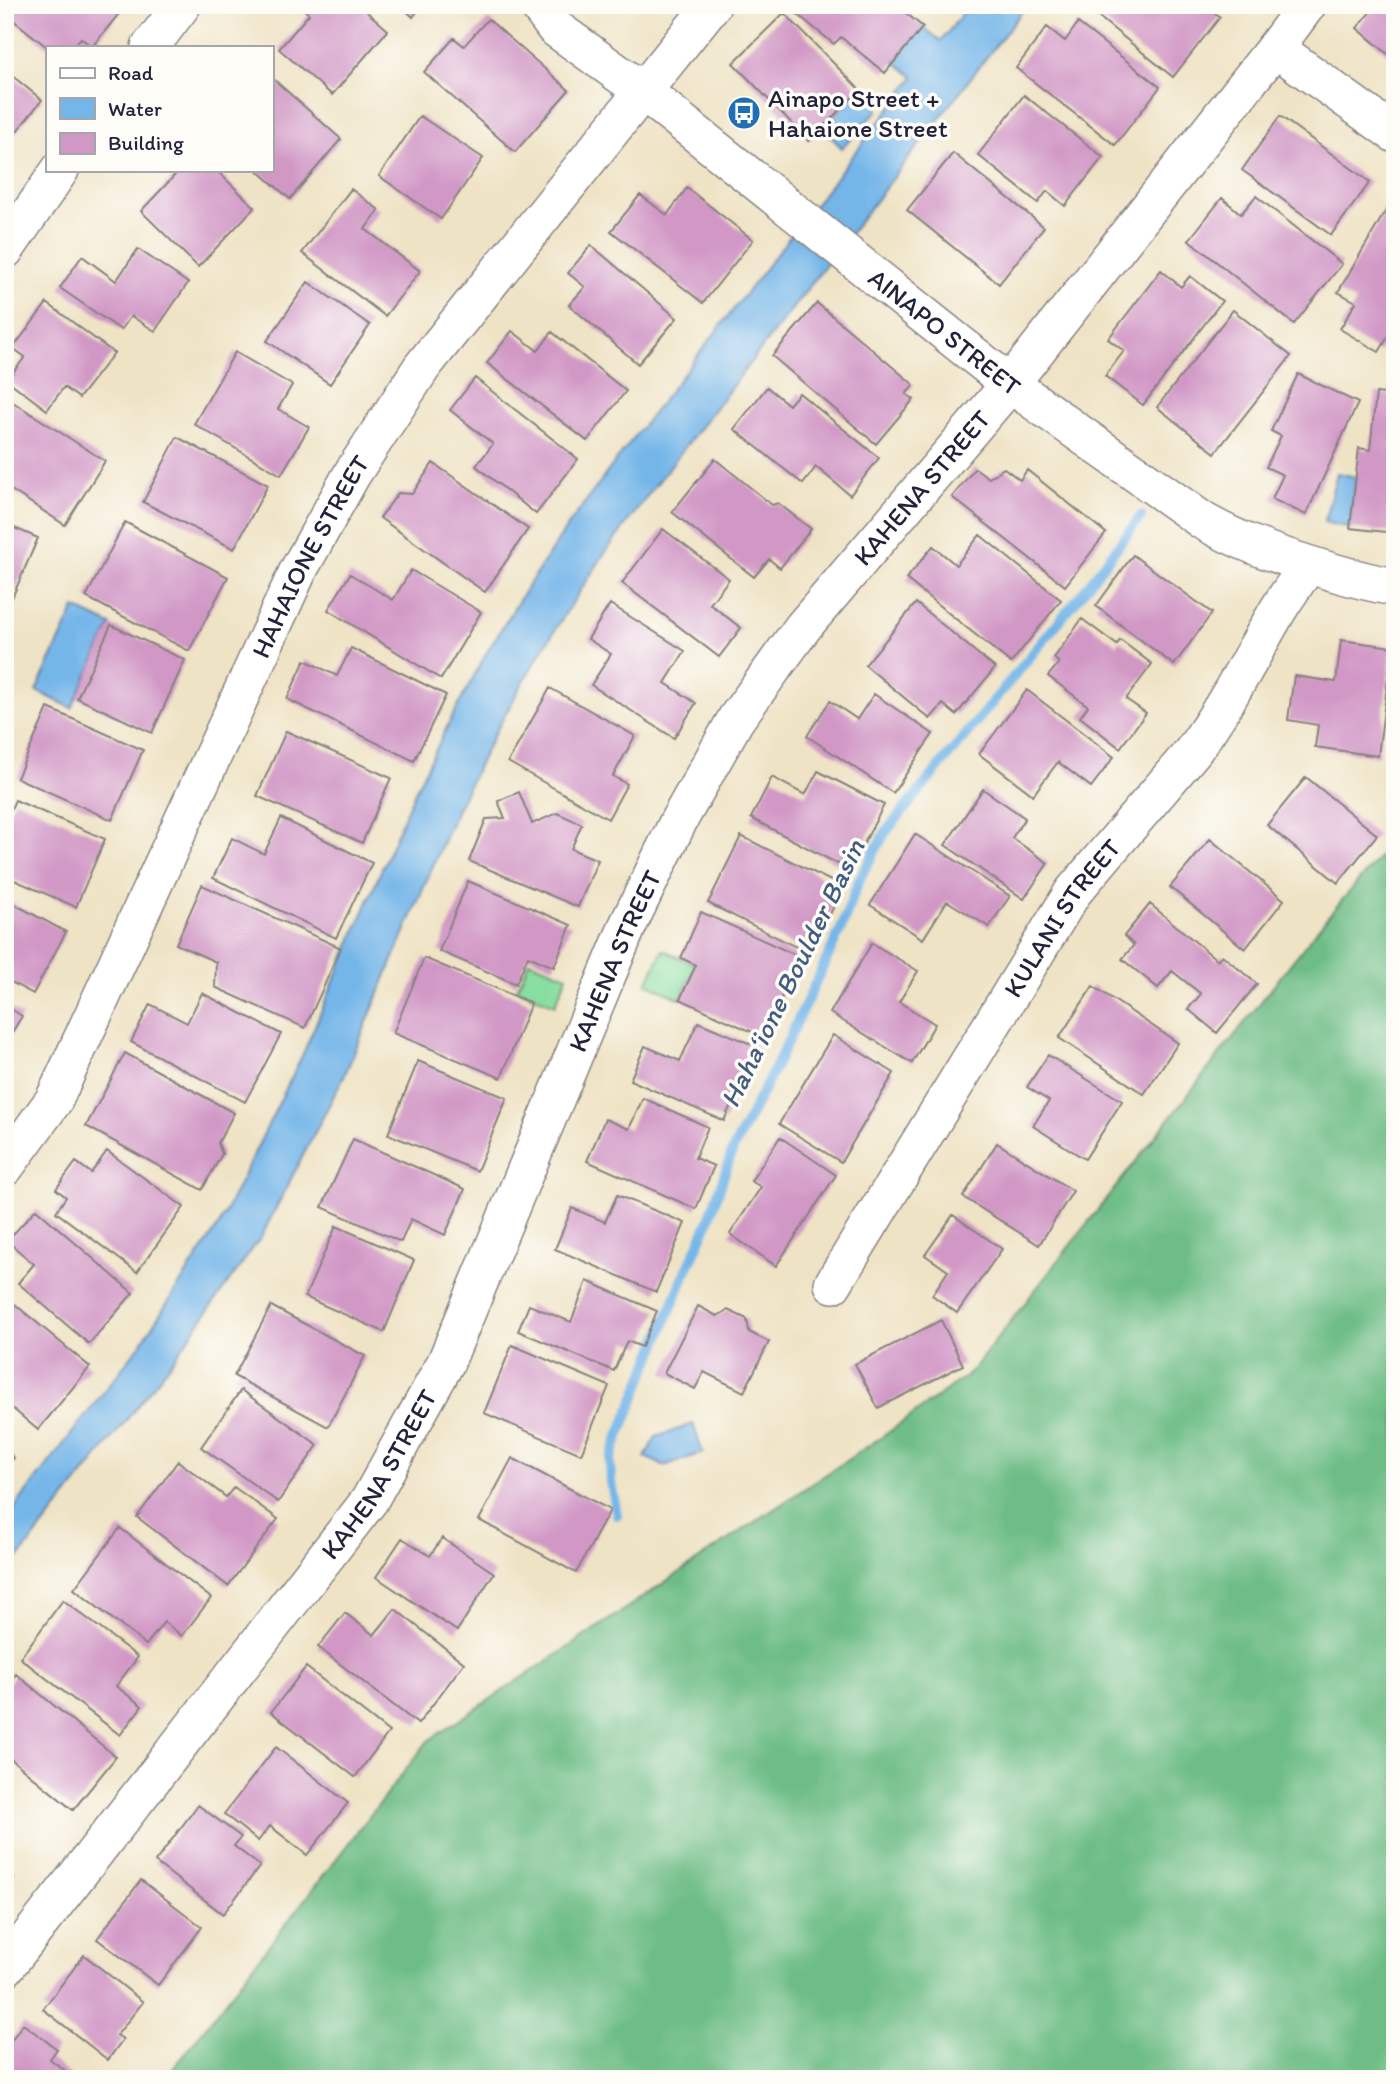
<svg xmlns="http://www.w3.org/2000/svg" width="1400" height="2084" viewBox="0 0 1400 2084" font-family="Itim,sans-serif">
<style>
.green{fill:#88dea0;stroke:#55806e;stroke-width:2}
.forest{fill:#6ebd86;stroke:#487060;stroke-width:2}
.water{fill:#74b6e9;stroke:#4b6c92;stroke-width:2}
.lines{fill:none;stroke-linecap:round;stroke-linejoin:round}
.stream{stroke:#74b6e9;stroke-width:10}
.building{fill:#d198c6}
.minor-casing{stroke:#888280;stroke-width:40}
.minor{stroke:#fff;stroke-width:37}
.labels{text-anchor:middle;stroke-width:7;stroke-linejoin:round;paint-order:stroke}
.poi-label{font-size:26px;fill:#22223b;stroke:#fdfcf7;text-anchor:start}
.street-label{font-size:26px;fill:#22223b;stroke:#fdfcf7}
.water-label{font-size:28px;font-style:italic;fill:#435d81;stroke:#fdfcf7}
</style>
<rect width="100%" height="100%" fill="#fdfcf7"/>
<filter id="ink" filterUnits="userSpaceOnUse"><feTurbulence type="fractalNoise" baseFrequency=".0143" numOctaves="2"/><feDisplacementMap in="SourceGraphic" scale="14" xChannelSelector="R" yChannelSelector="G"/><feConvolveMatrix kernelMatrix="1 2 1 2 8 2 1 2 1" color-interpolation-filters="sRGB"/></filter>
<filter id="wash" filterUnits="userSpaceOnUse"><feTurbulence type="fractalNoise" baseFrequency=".00686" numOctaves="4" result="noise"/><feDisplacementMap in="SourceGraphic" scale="28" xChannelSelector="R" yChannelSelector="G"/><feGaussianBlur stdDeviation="1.57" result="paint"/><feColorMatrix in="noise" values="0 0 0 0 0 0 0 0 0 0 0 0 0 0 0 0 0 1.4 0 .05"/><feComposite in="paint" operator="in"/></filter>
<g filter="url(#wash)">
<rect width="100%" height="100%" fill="#efe3c5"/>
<path class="green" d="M663,950L696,965L680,999L647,983Z
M529,961L567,976L555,1005L517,989Z"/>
<path class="forest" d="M1395,839V2079H165L428,1741L889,1432L971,1372L1325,920Z"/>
<path class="water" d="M969,5H1027L648,495L605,553L565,614L527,675L490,742L456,811L345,1074L261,1237L168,1367L5,1575V1520L140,1345L220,1223L303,1054L415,791L450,721L487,652L526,589L567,527L611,467L914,77L895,62L923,27L941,41Z
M860,90L878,110L842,148L822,128Z
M1337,473L1356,477L1350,528L1324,522Z
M75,608L111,625L72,708L36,691Z
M693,1424L703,1453L664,1466L645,1457L656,1437Z"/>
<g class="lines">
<path class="stream" d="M617,1515L611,1483L610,1461L616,1444L682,1281L708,1223L733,1149L779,1060L840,931L860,878L885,833L1079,597L1141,516"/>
</g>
<g id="blocks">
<path class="building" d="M16,5H126L92,47L81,38L73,47H47L8,16Z
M299,5H359L388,30L332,95L279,49L309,14Z
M400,5H422L413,17Z
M786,5H896L923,27L885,73L841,37L834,44Z
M1084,5H1205L1220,17L1173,77Z
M1376,5H1395V60L1357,28Z
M784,13L860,90L809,141L733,63Z
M488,19L569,90L515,152L424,72L454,38L464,46Z
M1078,23L1160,87L1115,145L1016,68L1047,27L1065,41Z
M5,70L42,100L5,146Z
M271,77L341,139L290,199L257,170H271Z
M1024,95L1103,157L1065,206L1047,191L1038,203L978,155Z
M420,116L483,158L441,219L379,176Z
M1280,116L1370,182L1331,235L1242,170Z
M953,153L1044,227L999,284L907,210Z
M169,170H216L255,207L198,267L141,211L175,175Z
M687,188L753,240L703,303L611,231L640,195L667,215Z
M351,189L379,210L365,229L420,271L385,316L302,253Z
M1395,195V325L1379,352L1340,329L1356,302L1338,292Z
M1256,196L1342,264L1294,324L1189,240L1222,198L1241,214Z
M591,245L677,318L638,364L569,305L585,287L568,273Z
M138,249L188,283L155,331L131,316L121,330L60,288L82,256L116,281Z
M1161,270L1181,287L1190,276L1222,301L1143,405L1105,376L1124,351L1108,339Z
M308,282L370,325L330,384L267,341Z
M47,303L114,353L79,398L64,387L47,410L7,380L25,357L13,348Z
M817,303L914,385L906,394L914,399L876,444L772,356Z
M1233,310L1291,356L1215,453L1157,407Z
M512,331L538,351L552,332L626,391L587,441L487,363Z
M235,352L292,385L278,409L309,427L281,475L194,424Z
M1298,374L1358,403L1306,515L1272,499L1283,475L1266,467L1281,436L1271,431Z
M475,378L578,459L536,514L476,466L493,444L450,410Z
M767,387L789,405L799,393L879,458L850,495L816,467L803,484L734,429Z
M1376,393L1395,395V533L1350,528L1359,448L1370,450Z
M5,397L105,461L65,525L5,486Z
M177,437L268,485L234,549L143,502Z
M715,459L772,505L778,503L811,529L780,568L769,559L754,577L672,512Z
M433,463L528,529L485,592L380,518L398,493L412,494Z
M975,468L989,478L1004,468L1020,480L1027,470L1106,533L1065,586L952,497Z
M125,522L228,577L189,651L86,597Z
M5,524L38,538L5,614Z
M663,529L729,579L710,604L741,628L719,657L622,583Z
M980,535L1061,600L1011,663L906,579L933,546L956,565Z
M1133,555L1212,613L1174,665L1096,606Z
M411,570L481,612L441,679L328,610L350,574L393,600Z
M916,603L995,668L956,715L943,704L930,719L865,665Z
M610,604L685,651L665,683L696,703L674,738L591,685L611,654L588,639Z
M1082,619L1117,645L1120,640L1152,664L1126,699L1146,713L1120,748L1080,717L1088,706L1048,676L1059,663L1054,658Z
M111,625L185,660L152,733L77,698Z
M1341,640L1392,647L1378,756L1315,747L1318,725L1288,720L1294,676L1336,682Z
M351,648L446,695L414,761L287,699L305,660L337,676Z
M550,688L635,736L613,776L627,784L608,819L508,762Z
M1027,690L1114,757L1091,787L1058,762L1033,795L979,754Z
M874,694L933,734L893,793L807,736L830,701L857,719Z
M48,708L143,750L112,820L17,778Z
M286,731L391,778L362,843L257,796Z
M818,771L884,805L862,847L838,864L751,818L772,777L805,795Z
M1306,777L1377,835L1338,883L1267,825Z
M983,789L1025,818L1012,838L1048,863L1024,899L945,845Z
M519,792L532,824L557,813L582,824L571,849L598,860L578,907L469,861L486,819L505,818L498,801Z
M15,800L105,839L76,907L5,876V822Z
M281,818L372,863L336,938L213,878L232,838L264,854Z
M915,834L1010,896L989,927L947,901L923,939L870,905Z
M741,836L833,882L827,895L837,900L815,945L811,943L806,952L708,903Z
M1210,839L1284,900L1245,949L1170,887Z
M468,881L571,925L554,967L528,956L516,984L439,951Z
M202,885L341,948L305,1028L215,987L216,962L176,944Z
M5,899L66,932L33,994L5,979Z
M1150,904L1217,960L1222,955L1257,984L1217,1033L1188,1009L1201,994L1172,971L1158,988L1122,959L1134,945L1124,936Z
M701,912L800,957L763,1037L680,999L696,965L681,958Z
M872,943L918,971L899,1002L935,1024L912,1063L830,1013Z
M424,958L531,1003L501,1078L393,1033Z
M1093,986L1178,1043L1144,1094L1059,1038Z
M202,993L281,1034L245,1102L131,1042L150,1004L187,1023Z
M5,1005L22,1016L5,1044Z
M698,1022L756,1046L724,1121L630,1080L645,1046L680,1061Z
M833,1035L894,1073L841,1162L779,1124Z
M125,1053L234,1113L218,1143L222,1154L202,1190L86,1126Z
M1048,1055L1122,1101L1085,1159L1033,1126L1049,1101L1027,1087Z
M418,1061L507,1098L477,1171L388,1134Z
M643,1098L708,1127L695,1158L714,1166L696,1209L587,1161L605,1119L629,1129Z
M780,1137L836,1175L776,1266L730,1234L761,1187L751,1181Z
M353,1139L465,1189L445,1235L411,1219L401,1242L322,1207Z
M997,1143L1073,1191L1039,1245L963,1197Z
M107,1151L184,1207L137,1272L56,1212L66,1197L56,1189L76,1162L91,1173Z
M617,1195L685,1223L656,1292L555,1249L572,1208L605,1222Z
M36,1209L133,1293L89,1344L18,1283L34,1264L7,1241Z
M953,1215L1002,1249L957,1313L932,1295L948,1271L925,1255Z
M336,1226L414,1260L384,1332L305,1297Z
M587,1281L657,1311L642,1347L627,1341L614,1371L518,1331L529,1305L571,1322Z
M5,1296L90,1367L38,1430L5,1402Z
M271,1306L365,1356L328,1427L234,1376Z
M698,1306L717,1316L728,1310L747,1319L749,1332L769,1342L744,1392L704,1372L695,1389L664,1373Z
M941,1320L963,1365L878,1408L855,1364Z
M512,1345L609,1386L581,1454L484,1413Z
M241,1390L318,1445L278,1502L201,1447Z
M5,1449L14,1458L5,1468Z
M512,1458L610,1510L576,1573L479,1520Z
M178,1461L226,1497L234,1487L278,1519L228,1586L137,1517Z
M120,1528L211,1598L182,1636L164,1622L146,1645L74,1589Z
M402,1538L430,1556L442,1538L494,1573L457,1631L376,1577Z
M63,1600L138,1657L116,1686L142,1706L120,1735L20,1658Z
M395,1609L464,1663L418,1724L318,1647L345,1613L374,1635Z
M306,1667L389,1732L355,1777L271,1712Z
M16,1674L116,1757L73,1810L5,1754V1688Z
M276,1747L348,1803L307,1855L270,1826L258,1841L224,1814Z
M198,1805L241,1837L234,1846L260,1866L223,1914L155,1862Z
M5,1872L14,1878L5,1891Z
M141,1880L202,1927L158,1985L97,1939Z
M84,1955L143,2002L117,2035L123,2039L108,2060L43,2009Z
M23,2024L57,2049L50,2059L76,2079H5V2049Z"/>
</g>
</g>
<g filter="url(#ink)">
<use href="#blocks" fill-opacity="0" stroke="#888280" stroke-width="2"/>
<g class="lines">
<defs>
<g id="minor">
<path id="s1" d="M538,5L555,28L644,92L1010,384L1203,521C1238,541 1272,553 1310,565C1338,574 1365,582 1395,587"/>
<path d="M150,47L182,5"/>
<path d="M1275,48L1395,134"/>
<path d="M5,250L60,170"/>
<path id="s2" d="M5,1167L54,1100L298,571L352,474L422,367L712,5"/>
<path id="s3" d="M833,1284L1073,892L1193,751C1226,706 1250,658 1278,610C1287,595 1298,580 1308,565"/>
<path id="s4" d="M5,1968L369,1501L446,1362L628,925L679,820L736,719L803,627L1010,384L1275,48L1307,5"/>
</g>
</defs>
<use href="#minor" class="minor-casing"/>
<use href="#minor" class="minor"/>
</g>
</g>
<defs>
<symbol id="bus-disc" viewBox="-11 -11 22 22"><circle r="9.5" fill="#1f6fb2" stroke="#fdfcf7"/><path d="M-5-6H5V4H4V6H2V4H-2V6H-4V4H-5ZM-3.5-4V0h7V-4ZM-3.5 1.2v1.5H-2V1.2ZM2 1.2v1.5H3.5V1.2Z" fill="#fff"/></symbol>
</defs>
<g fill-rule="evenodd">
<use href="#bus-disc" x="725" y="94" width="38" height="38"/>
</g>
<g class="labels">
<g class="poi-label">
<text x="768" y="107">Ainapo Street +<tspan x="768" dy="30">Hahaione Street</tspan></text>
</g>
<g class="street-label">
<text dy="9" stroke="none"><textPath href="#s1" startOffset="523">AINAPO STREET</textPath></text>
<text dy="9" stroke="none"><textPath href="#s4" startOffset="1754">KAHENA STREET</textPath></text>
<text dy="9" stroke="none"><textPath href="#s2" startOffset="684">HAHAIONE STREET</textPath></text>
<text dy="9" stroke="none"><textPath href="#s3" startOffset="432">KULANI STREET</textPath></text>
<text dy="9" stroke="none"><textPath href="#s4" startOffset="1186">KAHENA STREET</textPath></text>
<text dy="9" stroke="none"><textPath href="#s4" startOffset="620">KAHENA STREET</textPath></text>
</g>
<g class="water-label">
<text transform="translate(792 973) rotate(-64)" y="10">Haha‘ione Boulder Basin</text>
</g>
</g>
<rect width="1400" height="2084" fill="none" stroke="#fdfcf7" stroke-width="28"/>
<rect x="46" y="46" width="228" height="126" fill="#fdfcf7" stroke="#a5a5ac" stroke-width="2"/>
<rect x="60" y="68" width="35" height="10" fill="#ffffff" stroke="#a5a5ac" stroke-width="2"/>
<text x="108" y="80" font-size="21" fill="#22223b">Road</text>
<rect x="60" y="98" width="35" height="21" fill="#74b6e9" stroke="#a5a5ac" stroke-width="2"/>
<text x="108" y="116" font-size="21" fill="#22223b">Water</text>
<rect x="60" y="133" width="35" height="21" fill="#d198c6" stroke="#a5a5ac" stroke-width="2"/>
<text x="108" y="150" font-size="21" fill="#22223b">Building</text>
</svg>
